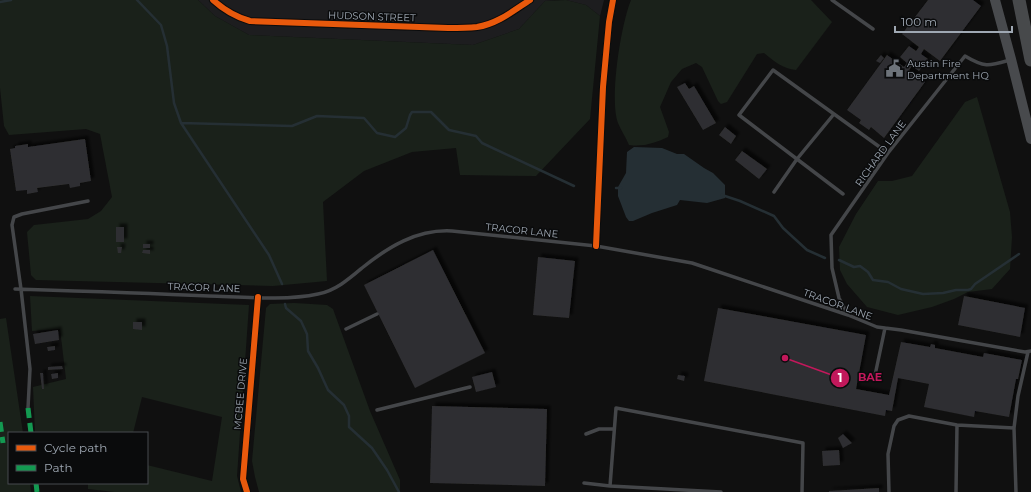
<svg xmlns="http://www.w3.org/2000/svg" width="1031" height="492" viewBox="0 0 1031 492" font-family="Montserrat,sans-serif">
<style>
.built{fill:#1d1d1f}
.green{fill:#1a211a}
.water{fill:#252f34}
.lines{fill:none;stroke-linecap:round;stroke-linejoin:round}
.stream{stroke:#252f34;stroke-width:2.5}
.building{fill:#2f2f31;filter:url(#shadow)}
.service{stroke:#444649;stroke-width:3.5}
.minor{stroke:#444649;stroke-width:7}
.secondary{stroke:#484a4d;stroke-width:10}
.motorway{stroke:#47494b;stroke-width:13}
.quiet{stroke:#139951;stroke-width:5;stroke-dasharray:10 5;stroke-linecap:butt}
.cycleway-casing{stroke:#0a0b0c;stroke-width:8}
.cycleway{stroke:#e8590c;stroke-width:6}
.labels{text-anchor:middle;stroke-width:3;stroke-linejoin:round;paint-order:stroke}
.street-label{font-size:10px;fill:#9fa8b3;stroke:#0a0b0c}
.poi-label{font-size:10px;fill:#9fa8b3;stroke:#0a0b0c;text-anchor:start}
.leader{fill:none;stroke:#c2185b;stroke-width:1.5}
.callout-dot{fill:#c2185b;stroke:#0a0b0c;stroke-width:1.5}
.mark-label{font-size:12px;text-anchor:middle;font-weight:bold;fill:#fff}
.callout-label{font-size:11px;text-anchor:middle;font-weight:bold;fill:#c2185b;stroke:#0a0b0c;stroke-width:3;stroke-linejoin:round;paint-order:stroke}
</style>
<defs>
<filter id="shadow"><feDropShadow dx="3.5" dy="-3.5" stdDeviation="1" flood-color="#0009"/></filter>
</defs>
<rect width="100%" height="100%" fill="#101010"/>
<path class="built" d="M198,0H557L545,1L519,29L473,45L249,35L215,16Z
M566,0H604L600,16L586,5Z"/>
<path class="green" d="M0,0H198L215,16L249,35L473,45L519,29L545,1L566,0L586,5L600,16L590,119L536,176L460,175L456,148L412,152L364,171L323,202L327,281L273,286L36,280L31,275L27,232L34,225L88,219L101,211L112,197L100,134L86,129L9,135L4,126L0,88Z
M631,0H811L832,22L796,70C783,69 774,61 764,53L757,54L727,102L721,104L718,101L702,67L696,63L682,69L671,82L660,107L669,132L668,137C655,143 644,147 629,145C626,138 621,130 618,123C609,99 621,24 631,0Z
M977,97L1010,212L1012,237L1010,269L992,289L968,292L954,299L932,307L898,315L867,307L847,284L840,270L839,247L856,214L878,181H892L912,176L965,102Z
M30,296L249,305L237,476L241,492H114L88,489V483H147V465L212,481L222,417L142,397L133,433H35L33,387L66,379L60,329L32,331Z
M294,303L327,305L333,309L370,411L400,480V492H259L255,477L252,461L266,308L270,304Z
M6,318L23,433H9V483H30L31,492H0V319Z"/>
<path class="water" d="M634,147L662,148L677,154H684L704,168L713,173L725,185V198L707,203L680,200L677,205L652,213L633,221H629L626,217L618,196V187L626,173L627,152Z"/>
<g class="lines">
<path class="stream" d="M137,0L161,25L167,46L174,103L181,123L269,255L282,284
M0,2L11,0
M181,123L292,126L317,116L364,118L377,133L395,137L406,128L410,115L412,112H431L449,130L476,136L482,143L574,186
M616,188H621
M722,195L740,201L774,216L783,228L807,250L825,258
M839,260L854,267L860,266L868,272L873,280L888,282L901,289L923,294L943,293L956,290H968L971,289L975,284L1019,254
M285,304L286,308L301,321L307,334L308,351L318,368L328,390L344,405L349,416V427L372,448L387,470L399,492"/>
</g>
<path class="building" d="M928,0H973L981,6L940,61L924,49L921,54L928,59L919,71L912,66L909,70L925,82L884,138L871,127L869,130L859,123L861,120L847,110L887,55L904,67L907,63L900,57L909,46L916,51L919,47L902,34Z
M881,55L884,58L880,63L876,61Z
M685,83L689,89L694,86L716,123L703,130L677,87Z
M725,127L736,136L731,144L719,135Z
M85,139L91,181L80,183V186L70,188L69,184L37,188L38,192L27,194V190L16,191L10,149L15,148V146L28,144V147Z
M742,151L767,169L759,179L735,160Z
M116,227H124V242H116Z
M143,244H150V248H143Z
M117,247H122L121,253H118Z
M143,250H150V254L142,253Z
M433,250L485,353L415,388L364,285Z
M538,257L575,261L569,318L533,315Z
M964,296L1025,308L1020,337L958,325Z
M718,308L866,335L856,389L889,395L901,342L930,347L931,344L935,345V348L983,357L984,353L1022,360L1018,379H1016L1009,417L975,411L974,417L924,407L929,384L898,378L892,411L886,410L885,416L704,381Z
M133,322H142V330L133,329Z
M58,330L59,340L35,344L33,334Z
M55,346V350L48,351L47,347Z
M62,366L63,369L48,370V367Z
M492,372L496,387L476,392L472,377Z
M40,373H43L44,389H42Z
M58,373V378L52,379L51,374Z
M678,375L685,376L684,381L677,379Z
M432,406L547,409L545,486L430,483Z
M843,434L852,443L843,448L838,438Z
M839,450L840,465L823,466L822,451Z
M879,488V492H829V491Z"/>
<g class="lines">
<path class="service" d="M832,0L873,29
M774,192L797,159L834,114
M843,194L739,115L773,70L888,153
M15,289C80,291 144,293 209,296C242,297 286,301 318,294C335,291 349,279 362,268C388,247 417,229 452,231L596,246L692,263L848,315L877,327L901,330L1025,352L1031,351
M848,315L839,298L832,268L831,235L888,153L965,56C985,68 989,66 1010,60
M346,329L377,314
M874,380L885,328
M28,408L30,369L21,289L12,225L14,217L22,214L88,201
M377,410L470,387
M586,434L599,429H614
M584,483L610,486L721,492
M610,486L616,408L803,443L802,492
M889,492L888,454L894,426L898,420L909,416L957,425L1014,428
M956,492L957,425
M1016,492L1014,428L1018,396L1028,352"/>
<path class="minor" d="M213,0C225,11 236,17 250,21L448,28C457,28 467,28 477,27C497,24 513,11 530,0
M596,246L603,87L609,22L613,0
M247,492L243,479L258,297"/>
<path class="secondary" d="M995,0L1011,59L1031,139"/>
<path class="motorway" d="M1019,0L1031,60"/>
<path class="quiet" d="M28,408L31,433
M0,422L3,443
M36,483L37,492"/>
<defs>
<path id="cycleway" d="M213,0C225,11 236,17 250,21L448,28C457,28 467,28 477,27C497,24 513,11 530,0
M596,246L603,87L609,22L613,0
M247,492L243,479L258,297"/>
</defs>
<use href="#cycleway" class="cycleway-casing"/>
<use href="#cycleway" class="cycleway"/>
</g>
<defs>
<symbol id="civic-bare" viewBox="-9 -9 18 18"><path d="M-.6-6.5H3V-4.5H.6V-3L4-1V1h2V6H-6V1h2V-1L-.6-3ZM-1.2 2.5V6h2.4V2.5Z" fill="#6d737a" stroke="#0a0b0c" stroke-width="2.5" paint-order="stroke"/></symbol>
</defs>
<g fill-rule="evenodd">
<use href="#civic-bare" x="882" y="56" width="25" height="25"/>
</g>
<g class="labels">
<g class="street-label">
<text transform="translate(372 16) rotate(2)" y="4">HUDSON STREET</text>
<text transform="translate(880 153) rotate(-54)" y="4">RICHARD LANE</text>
<text transform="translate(522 230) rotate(6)" y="4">TRACOR LANE</text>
<text transform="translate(204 287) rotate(2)" y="4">TRACOR LANE</text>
<text transform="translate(838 304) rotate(20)" y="4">TRACOR LANE</text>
<text transform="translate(240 394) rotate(-85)" y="4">MCBEE DRIVE</text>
</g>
<g class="poi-label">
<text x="907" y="67">Austin Fire<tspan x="907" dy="12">Department HQ</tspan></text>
</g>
</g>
<path class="leader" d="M785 358L840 378"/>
<g class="callout-dot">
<circle cx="785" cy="358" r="4"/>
<circle cx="840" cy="378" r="10"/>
</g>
<g class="mark-label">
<text x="840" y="382">1</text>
</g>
<g class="callout-label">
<text x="870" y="381">BAE</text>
</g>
<rect x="8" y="432" width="140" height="52" fill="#0a0b0c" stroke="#464a4f"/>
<rect x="16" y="445" width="20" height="6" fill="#e8590c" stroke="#464a4f"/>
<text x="44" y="452" font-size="12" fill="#9fa8b3">Cycle path</text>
<rect x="16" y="465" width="20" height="6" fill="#139951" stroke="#464a4f"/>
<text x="44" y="472" font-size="12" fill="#9fa8b3">Path</text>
<path d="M895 26v6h117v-6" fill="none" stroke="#9fa8b3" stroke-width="2"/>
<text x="901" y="26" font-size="12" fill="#9fa8b3" stroke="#0a0b0c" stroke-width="3" paint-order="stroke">100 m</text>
</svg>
